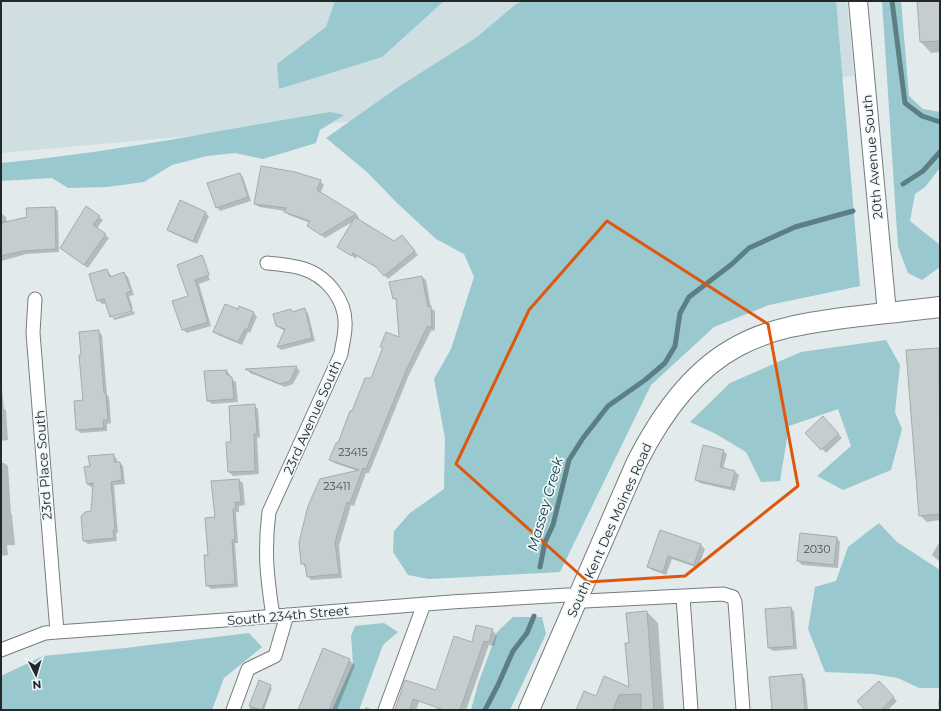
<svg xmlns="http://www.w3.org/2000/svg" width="941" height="711" viewBox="0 0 941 711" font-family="Montserrat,sans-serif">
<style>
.built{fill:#cedee1}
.green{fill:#99c8cf}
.shadow{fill:#0003}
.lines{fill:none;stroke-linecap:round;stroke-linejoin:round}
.stream{stroke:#5c7f84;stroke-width:5}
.building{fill:#c5cdce;stroke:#a4acad}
.street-casing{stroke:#767d7e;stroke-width:15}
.secondary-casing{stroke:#767d7e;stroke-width:20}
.primary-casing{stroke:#767d7e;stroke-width:22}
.street{stroke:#fff;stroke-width:13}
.secondary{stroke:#fff;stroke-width:18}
.primary{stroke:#fff;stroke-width:20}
.marked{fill:none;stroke:#de570d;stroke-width:3;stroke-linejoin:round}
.labels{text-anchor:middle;stroke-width:3.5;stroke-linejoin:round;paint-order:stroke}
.number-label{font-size:11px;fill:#4d5152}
.street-label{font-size:13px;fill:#252828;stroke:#eff7f9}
.water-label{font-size:14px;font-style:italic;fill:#06363d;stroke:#eff7f9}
</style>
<rect width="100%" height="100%" fill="#e2eaec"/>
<path class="built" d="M1,1H847L854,76L1,153Z"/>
<path class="green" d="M335,1H444L382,57L279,89L277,64L326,27Z
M523,1H836L860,286L769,305L714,327L651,385L560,572L429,579L408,575L393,552L394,531L410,513L444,489L445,438L434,379L451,349L474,277L464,254L436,239L397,203L367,172L326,138L397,88L477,37L515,5Z
M882,1H901L909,96L923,109L940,112V168L925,187L915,194L910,221L940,245V267L922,280L908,273L898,247Z
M330,112L344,115L320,130L316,143L263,159L235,153L207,156L172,165L144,182L107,187L68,188L52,178L1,181V163C111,153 221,130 330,112Z
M886,340L900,365L895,412L902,429L891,470L843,490L817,476L851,446L838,409L789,426L780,481L761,482L746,452L716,434L690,422L730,383L801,352Z
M879,523L897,542L940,570V688H919L898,678L873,674L825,672L808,629L815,587L836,581L848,547Z
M513,617H542L546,634L510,710H471L478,684L497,632Z
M384,623L398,632L383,645L359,710H332L353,663L351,636L355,626Z
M249,633L262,647L224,678L212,710H1V676L43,656L125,648Z"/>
<path class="shadow" d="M918,1H940V52L931,53L921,42Z
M240,174L243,177L251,201L220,211L217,207Z
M320,181L324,185L320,194L356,214L359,218L356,219L394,242L405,240L418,255L388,279L380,270L357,256L356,259L339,246L354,221L325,238L312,229L310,223L289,215L286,212V211L259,207L255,204Z
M55,208L58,211L59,252L27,254L1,261V214H2L6,217L7,223L28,218Z
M205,212L209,216L197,244L172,233L168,229Z
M99,217L103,220L97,228L109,238L88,268L61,248Z
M202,256L205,260L212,279L204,259H202L210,280L199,284L211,326L187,333L183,330L189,296Z
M107,270L112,277L124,273L128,277L134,295L129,296L133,309L112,316V317L107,303L102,304L98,300Z
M422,277L426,280L431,308L435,311V330L431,331L409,375L369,473H366L354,506L351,505L339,546L342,578L311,580L308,576L306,568L302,563L358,471L334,463L331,459L353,412L372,379L383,348L382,346L400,339L397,301L394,298Z
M240,308L254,313L257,317L250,333L248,332L242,345L218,335L214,332L238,311Z
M291,310L294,313L305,310L308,313L315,341L281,350L278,347L286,331L281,329L277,325Z
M134,311L135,314L115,320L112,318Z
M98,331L102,335L107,395L109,397L111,423L107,424V431L81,433L77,430Z
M939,349L940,350V520L927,522L920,515Z
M296,367L300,371L293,384L285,387L250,373L248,370Z
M227,371L230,375L229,377L236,382L238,402L212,404L208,401Z
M1,387L2,388L4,409L6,410L8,440L1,441Z
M254,405L258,409L260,437L257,438L259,474L233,476L229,472L227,443H232Z
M823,418L842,438L826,453L807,433Z
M723,451L727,454L723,469L735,472L739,475L735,491L700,483L696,480Z
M113,455L117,459V463H120L123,466L125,484L114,485L118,533H116L117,541L88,544L84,541L92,512L93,487H91L87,484L91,467Z
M1,461V463H4L8,466L11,513L12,515L15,545H7L8,555L1,556Z
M239,480L243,483L245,505L239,506V512H236L238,543H235L238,587L211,589L207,585L209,556L216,518L212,482Z
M661,531L701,545L705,549L698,568L672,559L666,575L652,570L648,567Z
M837,538L840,542L838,568L802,565L798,561Z
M940,541V562L932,555Z
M790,608L794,611L797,649L773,651L769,648Z
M647,612L658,623L664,710H577L596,697L630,689V643Z
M492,630L497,635L494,646L489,645L466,710H436L441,698L473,643Z
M349,660L355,665L337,710H298Z
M802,675L805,679L808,710H773Z
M259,682L272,688L264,710H249Z
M879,683L897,701L888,710H866Z
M425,688L416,710H407L397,706Z
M940,699V710H939L938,700Z
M366,707L373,710H364Z"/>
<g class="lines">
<path class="stream" d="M892,1L905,103L922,116L940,122
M903,184L923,171L940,152
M540,567L545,542L553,525L569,460L583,438L608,406L645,380L665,363L675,346L680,313L689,297L732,264L749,248L795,227L853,211
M485,710L498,685L513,651L527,633L534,616"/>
</g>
<path class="building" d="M917,1H940V41L920,42Z
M261,166L295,172L321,180L317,190L356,214L321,235L307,226L310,221L284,212L286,208L254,204Z
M240,173L248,197L216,208L207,183Z
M180,200L206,212L193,241L167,230Z
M86,206L100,216L93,225L106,234L84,265L60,248Z
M55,207L56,249L23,251L1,256V223L27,217L26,208Z
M355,217L394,241L402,235L415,251L384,276L376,267L353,253L352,256L337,247Z
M202,255L209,275L195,280L208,322L182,330L172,301L188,296L177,265Z
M107,269L110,277L124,272L131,291L126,293L132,311L110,317L104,299L97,301L89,274Z
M422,276L428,307L431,306L432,327H427L406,371L366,469L363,468L350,503L347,502L335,542L339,574L307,577L305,564H301L299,542L308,506L320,479L359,470L329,460L336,443H338L350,411H352L365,378H371L383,347H380L386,332L399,337L396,298L393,299L389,282Z
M225,304L238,309L239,306L254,312L247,330L245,329L238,342L213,332Z
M305,308L312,338L277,347L285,329L276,326L273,314L291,309L292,312Z
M99,330L104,393H106L108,420H103L104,428L76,430L74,401L83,400L79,355H81L79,332Z
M939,348L940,514L919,516L906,350Z
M297,366L290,381L280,384L245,369Z
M227,370L226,374L232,377L234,399L207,401L204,371Z
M255,404L257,434H254L255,471L228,472L226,442H231L229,406Z
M823,416L839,434L821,450L805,433Z
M703,445L724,450L720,467L735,471L731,488L695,480Z
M114,454V462H120L122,480L111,482L115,530H113L114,538L83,541L81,516L85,512L91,511L93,483L87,484L84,467L90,466L88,456Z
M239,479L241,502H235L236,508L233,509L235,540H232L235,584L206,586L204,555H208L205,518L215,517L211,481Z
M660,530L701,544L694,565L668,556L663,572L647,567Z
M800,533L837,537L834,565L797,561Z
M791,607L794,646L768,648L765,609Z
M647,611L654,710H641V694L619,695L613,710H576L584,691L596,696L604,676L629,687L625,643H629L626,613Z
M476,625L493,629L489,642L484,641L460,710H444L413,699L410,710H395L405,680L436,690L454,636L472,642Z
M323,648L350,659L329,710H298Z
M802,674L805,710H772L769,677Z
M259,680L271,685L262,710L249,706Z
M879,681L894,697L881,710H865L857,701Z"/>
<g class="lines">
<defs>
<path id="street" d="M267,263C278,264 290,265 301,268C326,275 347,300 345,327C345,336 342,345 341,354L269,512C264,551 267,578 273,616
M35,299L33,333L57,632
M683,597L691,710
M1,650L45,633L57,632L239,619L451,602L568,595L585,601L723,594L733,597L735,602L743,710
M233,710L248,669L275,656L287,615
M385,710L424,604"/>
<path id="secondary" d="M858,1L887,313"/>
<path id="primary" d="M529,710L636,464C659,418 692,370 738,346C771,328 807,323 843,318C876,314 908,311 940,307"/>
</defs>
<use href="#street" class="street-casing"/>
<use href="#secondary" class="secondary-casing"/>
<use href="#primary" class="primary-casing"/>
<use href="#street" class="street"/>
<use href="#secondary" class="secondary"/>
<use href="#primary" class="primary"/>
</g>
<path class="marked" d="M607,221L768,324L798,486L685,576L588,582L456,464L529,310Z"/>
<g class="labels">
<g class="number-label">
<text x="353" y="456">23415</text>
<text x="337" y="490">23411</text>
<text x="817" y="553">2030</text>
</g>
<g class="street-label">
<text transform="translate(872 157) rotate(-95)" y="5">20th Avenue South</text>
<text transform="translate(312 417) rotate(-66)" y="5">23rd Avenue South</text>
<text transform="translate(43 465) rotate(-94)" y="5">23rd Place South</text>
<text transform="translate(609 530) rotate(-66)" y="5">South Kent Des Moines Road</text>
<text transform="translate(288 615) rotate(-5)" y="5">South 234th Street</text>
</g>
<g class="water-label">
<text transform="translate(545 504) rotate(-74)" y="5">Massey Creek</text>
</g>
</g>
<rect width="941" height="711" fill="none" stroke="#252828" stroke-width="4"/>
<g transform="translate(36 675) rotate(175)" stroke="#eff7f9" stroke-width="3" paint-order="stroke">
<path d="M0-3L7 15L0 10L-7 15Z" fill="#252828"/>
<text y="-6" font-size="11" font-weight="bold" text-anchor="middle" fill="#252828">N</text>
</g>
</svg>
